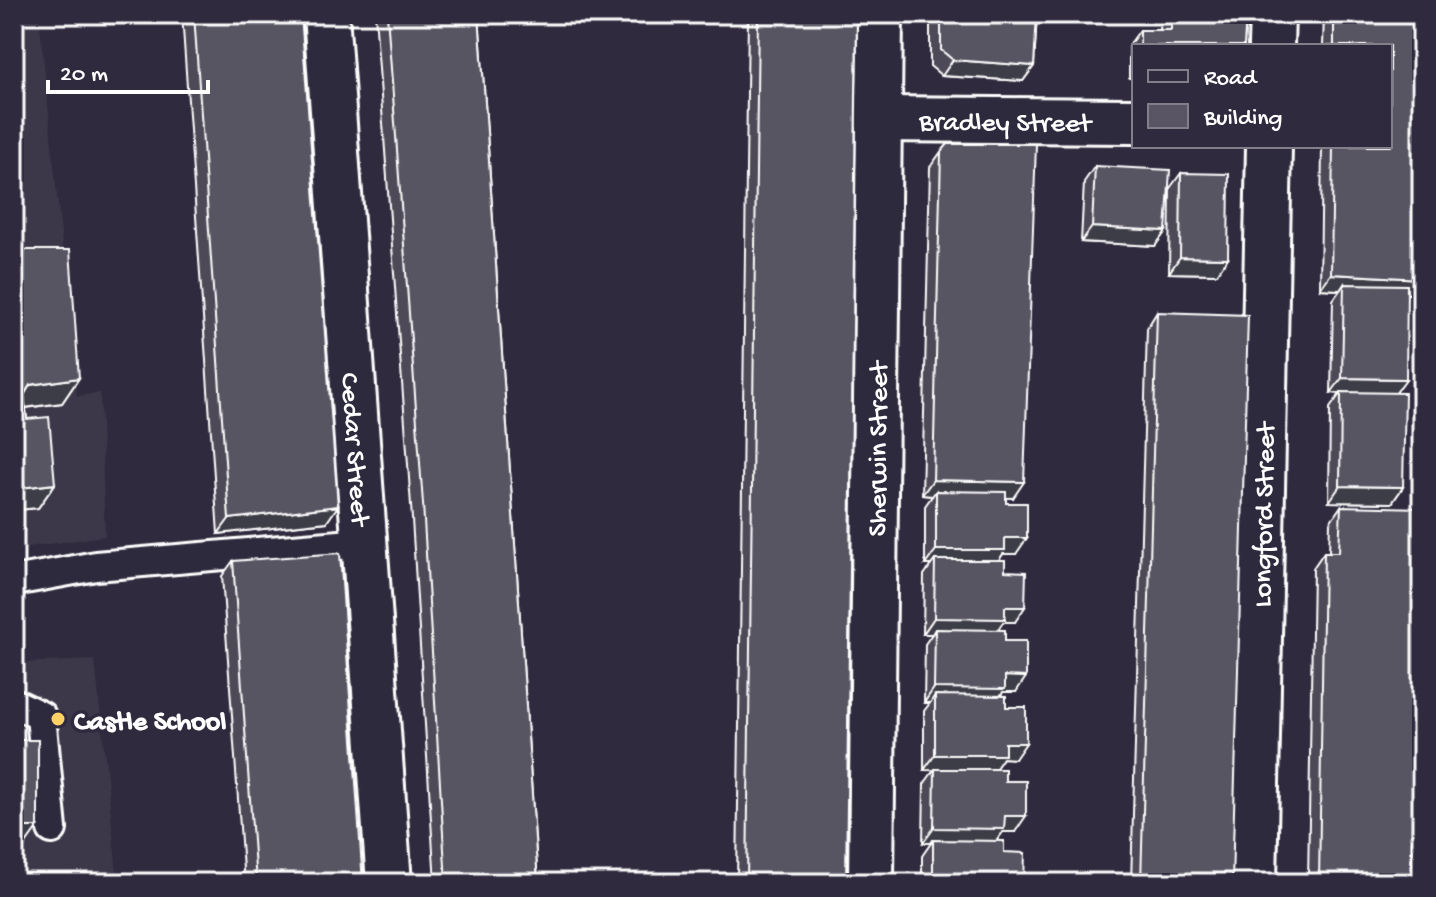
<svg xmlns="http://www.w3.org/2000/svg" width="1436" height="897" viewBox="0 0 1436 897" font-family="'Gochi Hand',sans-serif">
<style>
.built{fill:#3c3749}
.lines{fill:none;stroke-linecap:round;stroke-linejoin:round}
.service-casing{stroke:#fff;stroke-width:34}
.minor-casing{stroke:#fff;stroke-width:50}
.service{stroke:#2f2a3d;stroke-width:28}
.minor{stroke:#2f2a3d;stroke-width:44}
.wall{fill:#4d4956;stroke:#fff;stroke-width:2}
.shaded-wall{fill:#3e3c46;stroke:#fff;stroke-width:2}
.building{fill:#595564;stroke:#fff;stroke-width:2}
.poi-dot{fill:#ffd166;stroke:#2f2a3d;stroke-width:3}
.labels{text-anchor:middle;stroke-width:7;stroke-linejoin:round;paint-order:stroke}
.street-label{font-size:28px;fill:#fff;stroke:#2f2a3d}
.poi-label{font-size:28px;font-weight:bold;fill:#fff;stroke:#2f2a3d;text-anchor:start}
</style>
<rect width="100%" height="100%" fill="#2f2a3d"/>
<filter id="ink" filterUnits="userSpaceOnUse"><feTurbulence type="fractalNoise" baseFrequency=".0125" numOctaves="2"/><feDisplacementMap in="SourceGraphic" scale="16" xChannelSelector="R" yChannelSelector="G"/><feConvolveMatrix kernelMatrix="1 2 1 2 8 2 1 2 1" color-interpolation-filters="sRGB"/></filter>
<g filter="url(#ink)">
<path class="built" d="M14,14H39L77,396L100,393L105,536L14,549Z
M95,660L118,883H14V663Z"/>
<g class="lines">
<defs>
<path id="service" d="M14,581L96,566L363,543
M14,703L41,716L52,829"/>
<g id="minor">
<path id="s1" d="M326,14L389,883"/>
<path d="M1271,46L1272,14"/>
<path id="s2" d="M877,119L1134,121"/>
<path id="s3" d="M871,883L880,14"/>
<path id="s4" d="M1254,883L1269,146"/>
</g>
</defs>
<use href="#service" class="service-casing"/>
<use href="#minor" class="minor-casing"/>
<use href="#service" class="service"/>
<use href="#minor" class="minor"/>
</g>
<path class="wall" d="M182,14H301L327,522L218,534Z
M375,14H479L538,883H435L412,519Z
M748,14H857L846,883H737Z
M930,14H1037L1034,66L1023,81L942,76L930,66Z
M1161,14H1246L1244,46H1134V78H1129V45L1140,30H1160Z
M1324,14H1422V283L1414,294H1407L1396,393L1403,487L1392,503L1329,502L1330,408L1340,394L1331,393L1333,300L1340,290L1320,289L1322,146H1390V46H1323Z
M941,152L1013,498L1006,497V503L1016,554H1003L999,560L1005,571L1015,622H1003L998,630L1005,641L1016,692H1003L1000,696L1006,707L1015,759L1003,758L995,769L1005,781L1015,832H1003L996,841L1024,883H922V856L931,843H923L924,784L934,770H924V711L930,703H924L925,644L932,634H923L924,575L931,565H925V506L932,496L922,495L930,167Z
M1095,166L1166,231L1155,246L1081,242L1084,182Z
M1181,173L1217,274L1169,273L1170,188Z
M14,250L79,378L62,403L26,408L27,419L55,484L38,508L18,510L14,517Z
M1157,312L1232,883H1131L1147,328Z
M1341,506L1411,883H1308L1313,568L1324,552H1329L1330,522Z
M233,561L363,883H244L222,576Z"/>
<path class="shaded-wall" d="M953,60L1034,66L1023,81L942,76Z
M1092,227L1166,231L1155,246L1081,242Z
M1180,257L1228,258L1217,274L1169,273Z
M1331,274L1422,279V283L1414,294L1344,290V284L1340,290L1320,289Z
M79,378L62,403L16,409L30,385Z
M1342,378L1406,379L1395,394L1331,393Z
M933,480L1024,482L1013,498L936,496V491L932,496L922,495Z
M55,484L38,508L18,510L14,517V496L20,488Z
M1340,486L1403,487L1392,503L1329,502Z
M338,506L327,522L218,534L229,519Z
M1005,538H1027L1016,554H1003L995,566L935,560L931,565H925L936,550Z
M1005,607H1025L1015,622H1003L994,635L935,629L932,634H923L934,618Z
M1005,676L1026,677L1016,692H1003L994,704L935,695L930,703H924L934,688Z
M1005,743H1026L1015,759L1003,758L994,771L924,770L935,755Z
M1005,816H1026L1015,832H1003L994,844L933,840L931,843H923L934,828Z
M14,827H38L23,848H14Z"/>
<path class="building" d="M194,14H301L338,506L229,519Z
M387,14H479L538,883H446L423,504Z
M758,14H857L846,883H747Z
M941,14H1037L1034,66L953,60L941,50Z
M1171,14H1246L1244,46H1140V30H1171Z
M1334,14H1422V279L1331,274L1333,146H1390V46H1334Z
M948,144H1036L1024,482L933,480L941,152Z
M1095,166L1170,170L1166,231L1092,227Z
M1181,173L1229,174L1228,258L1180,257Z
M14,250H70L79,378L30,385L24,395L27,419L49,417L55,484L20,488L22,505L14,506V419H16L15,385H14Z
M1344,284L1407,285L1406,379L1342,378Z
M1157,312L1248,315L1232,883H1141Z
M1341,392L1405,393L1403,487L1340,486Z
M936,491L1006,492V503H1027V538H1005V550H936Z
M1341,506L1422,508L1411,883H1319L1324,552H1339Z
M340,553L363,883H256L233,561Z
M935,560H1005V571L1026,572L1025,607H1005V619L934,618Z
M935,629L1005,630V641H1026V677L1005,676V689L934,688Z
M935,695L1006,696V707H1026V743H1005V755H935Z
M14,740H38V827H14Z
M935,769H1005V781H1026V816H1005L1004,829L934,828Z
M933,840L1004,841V852L1025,853L1024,883H933Z"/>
</g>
<circle class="poi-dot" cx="58" cy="719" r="8"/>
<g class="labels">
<g class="street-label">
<text dy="10" stroke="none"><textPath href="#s2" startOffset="128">Bradley Street</textPath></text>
<text dy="10" stroke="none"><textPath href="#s3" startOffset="434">Sherwin Street</textPath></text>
<text dy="10" stroke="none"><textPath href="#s1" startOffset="436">Cedar Street</textPath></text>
<text dy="10" stroke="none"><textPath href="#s4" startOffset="368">Longford Street</textPath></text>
</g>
<g class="poi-label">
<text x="74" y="729">Castle School</text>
</g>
</g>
<rect width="1436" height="897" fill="none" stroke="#2f2a3d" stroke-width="48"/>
<rect x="24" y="24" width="1388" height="849" fill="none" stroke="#fff" stroke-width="3" filter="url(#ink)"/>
<rect x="1132" y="44" width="260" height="104" fill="#2f2a3d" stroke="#827f8b" stroke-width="2"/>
<rect x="1148" y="70" width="40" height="12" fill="#2f2a3d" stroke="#827f8b" stroke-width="2"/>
<text x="1204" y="84" font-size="24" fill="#ffffff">Road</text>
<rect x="1148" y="104" width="40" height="24" fill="#595564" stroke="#827f8b" stroke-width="2"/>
<text x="1204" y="124" font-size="24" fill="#ffffff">Building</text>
<path d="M48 80v12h160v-12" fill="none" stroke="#ffffff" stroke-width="4"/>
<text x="60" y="80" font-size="24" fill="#ffffff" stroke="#2f2a3d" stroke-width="6" paint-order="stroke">20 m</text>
</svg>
